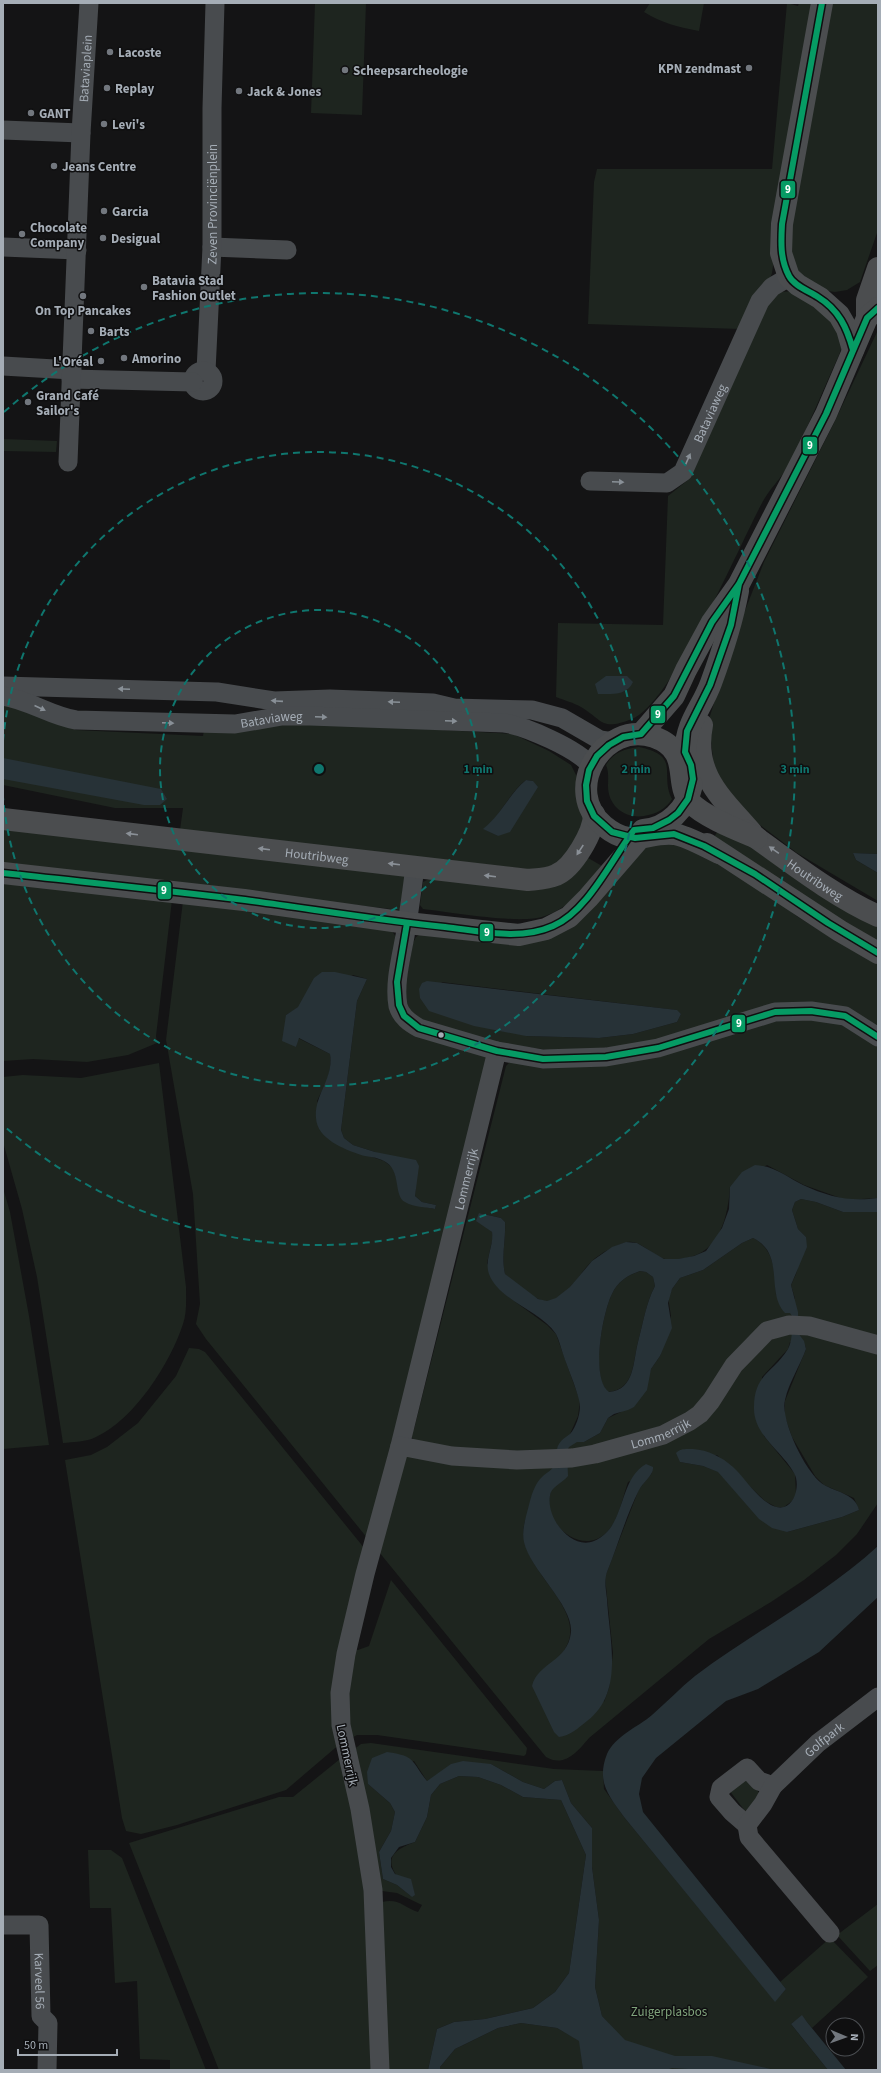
<svg xmlns="http://www.w3.org/2000/svg" width="881" height="2073" viewBox="0 0 881 2073" font-family="'Source Sans 3',sans-serif">
<style>
.green{fill:#1e251f;fill-rule:evenodd}
.water{fill:#273237;fill-rule:evenodd}
.lines{fill:none;stroke-linecap:round;stroke-linejoin:round}
.minor{stroke:#484b4e;stroke-width:19}
.major{stroke:#4b4d4f;stroke-width:22}
.bus-1-casing{stroke:#0f0f10;stroke-width:9}
.bus-1{stroke:#069b64;stroke-width:6}
.oneway{fill:#899097}
.oneway2{fill:#8a9097}
.ring{fill:none;stroke:#0f766e;stroke-width:2;stroke-dasharray:7 5}
.poi-dot{fill:#72777e;stroke:#0f0f10;stroke-width:1.5}
.bus-dot{fill:#a5adb6;stroke:#0f0f10;stroke-width:1.5}
.labels{text-anchor:middle;stroke-width:3;stroke-linejoin:round;paint-order:stroke}
.poi-label{font-size:13px;font-weight:bold;fill:#a5adb6;stroke:#0f0f10;text-anchor:start}
.street-label{font-size:13px;fill:#a5adb6;stroke:#0f0f10}
.park-label{font-size:13px;fill:#7fa27b;stroke:#0f0f10}
.centre{fill:#0f766e;stroke:#0f0f10;stroke-width:2}
.ring-label{font-size:12px;text-anchor:middle;font-weight:bold;fill:#0f766e;stroke:#0f0f10;stroke-width:3;stroke-linejoin:round;paint-order:stroke}
.line-badge{stroke:#0f0f10;stroke-width:1.5}
.badge-label{font-size:11px;text-anchor:middle;font-weight:bold;fill:#fff}
</style>
<rect width="100%" height="100%" fill="#141415"/>
<path class="green" d="M315,3H366L362,115L311,113Z
M650,3H704L699,31C679,27 661,23 644,12Z
M787,3L798,6L799,3H812L772,273L770,279L740,329L588,324L594,182L597,169H772Z
M829,3H878V230L860,282L847,290L835,292L821,290L795,269L789,236Z
M795,291L832,318L844,340L839,355C822,392 807,430 788,466C781,479 769,489 762,503C739,546 672,704 632,719C601,731 604,721 581,707C574,703 564,700 556,697L558,623L663,625L668,496L688,480L767,304L780,292Z
M878,330V854L853,853L856,860L878,873V901L797,853L748,816L715,780L709,719L737,631L764,562L833,425Z
M3,439L57,441L56,452L3,451Z
M3,702L76,730L203,736L204,730L300,722L513,734L549,751L571,765L579,781L584,827L566,860L543,871L180,830L183,808H115L3,785ZM526,780L533,781L498,836L484,829C501,815 509,793 526,780Z
M639,747C682,756 659,774 672,799C666,809 656,814 644,816C625,819 608,806 608,786C608,779 609,772 606,765C614,752 624,749 639,747Z
M3,827L406,869L400,910L3,865Z
M721,827L802,882L878,926V945L713,838Z
M676,842L717,862L766,893L798,917L852,950L878,964V1030L839,1009L630,1046L557,1051L495,1043L418,1019L408,1010L404,991L413,943L416,937L427,930L543,936L635,849ZM441,982L676,1010L681,1014L677,1022L633,1034L599,1038L526,1036Z
M583,855L602,866C586,886 569,908 545,916C521,925 451,912 423,909L420,905L423,882L431,878L520,887Z
M3,881L172,900L156,1036L157,1043L128,1055L87,1062L33,1059L3,1061Z
M183,901L391,930L397,938L393,1007L484,1055L487,1058L368,1539L206,1339L196,1324L200,1304L193,1194L166,1040ZM353,975L367,979L357,1001L341,1130L344,1138L353,1145L375,1152L416,1182L415,1196L422,1202L436,1205L435,1209L421,1206L397,1180L393,1168L384,1161L342,1147L317,1101C325,1085 333,1071 330,1054L298,1038L296,1047L286,1015Z
M827,1017L878,1044V1198L846,1200L804,1185L767,1165L730,1187C728,1216 720,1252 686,1258C679,1259 672,1260 665,1259C651,1256 639,1237 624,1243C612,1247 601,1253 592,1261C579,1273 568,1299 548,1301C536,1302 513,1282 505,1274C501,1255 506,1241 505,1222L501,1218L479,1213L486,1227L492,1232L493,1237L487,1263L506,1295L547,1325L556,1334L580,1401L578,1416L570,1434L584,1442L600,1433L608,1418L621,1412L648,1378L651,1369L660,1356L671,1316L668,1297L672,1289L680,1278L703,1270L742,1243L753,1238C775,1249 775,1273 776,1295L795,1299L791,1285L796,1274L806,1237L798,1229L792,1210L795,1202L801,1199L816,1202L843,1212H878V1341L795,1320L711,1390L685,1417L605,1446L509,1456L415,1442L409,1433L414,1429L506,1066L511,1061L529,1063L754,1023Z
M159,1063L186,1287C186,1299 187,1313 183,1324C171,1362 134,1420 96,1437C86,1442 73,1442 63,1443L37,1277L22,1209L3,1142V1077L23,1075L81,1078Z
M3,1188L10,1212L29,1316L49,1445L3,1449Z
M640,1271L646,1272L653,1277L655,1286C646,1303 643,1323 638,1342C633,1361 635,1390 608,1392C590,1379 603,1311 612,1294C617,1282 628,1275 640,1271Z
M795,1330L878,1351V1503L857,1534L836,1555L804,1580L771,1602L709,1639L589,1738C578,1751 565,1768 546,1757L379,1552L403,1458L408,1456L519,1466L682,1430L759,1345ZM790,1342L805,1345L806,1349L785,1401V1417L792,1437L815,1476L824,1485L854,1498L859,1510L842,1517L787,1532L737,1493L719,1472L703,1466L680,1462L717,1455L765,1501L776,1507H784L792,1501L796,1494L795,1474L764,1436L762,1377L788,1349ZM652,1473L639,1489L605,1577L613,1653L609,1688L604,1702L559,1657C602,1609 507,1569 526,1518C529,1510 545,1497 551,1491C550,1495 549,1499 549,1503C550,1530 584,1554 606,1533C619,1521 622,1499 628,1482Z
M189,1348L199,1349L205,1352L365,1549L344,1647L358,1650L369,1646L391,1580L527,1748L526,1754L524,1756L377,1735H357L341,1743L286,1790L177,1825L141,1834L126,1831L122,1818L65,1460L91,1455L107,1447L138,1423L176,1376Z
M371,1743L554,1769L603,1771L604,1789L624,1817L775,2001L786,1989L780,1982L830,1938L868,1977L812,2028L802,2016L791,2024L828,2070H616L611,2026L602,2016L595,1987L599,1920L592,1867V1828L571,1803L562,1780L555,1781L544,1789L523,1782L491,1764L439,1774L427,1781L414,1761L368,1784L390,1803L395,1812L391,1831L379,1852L383,1879L397,1885L412,1897C394,1872 375,1856 415,1842L427,1817L431,1795L440,1784L459,1776L478,1777L501,1785L523,1797L561,1800L586,1855L569,1973L555,1992L533,2008L485,2019L454,2022L437,2029L428,2070H384L382,1902C400,1898 404,1908 418,1912L422,1905L397,1893L382,1891L353,1750L361,1744Z
M340,1759L362,1836L372,2070H219L129,1843L279,1797H293Z
M744,1780C753,1784 758,1788 760,1797L753,1809L745,1811L729,1790Z
M88,1850H111L122,1858L206,2070H170V2060L140,2059L137,1981L115,1983L111,1908H90Z
M878,1904V1965L870,1971L837,1935Z
M521,2023L557,2028L580,2041L583,2070H440V2067L455,2049L498,2028Z"/>
<path class="water" d="M606,676H627L633,682C627,696 610,694 598,694L595,684Z
M3,758L161,789L167,799L160,805H144L3,779Z
M526,780L533,781L538,787L510,832L498,836L483,829C501,815 509,794 526,780Z
M853,853L878,854V873L856,860Z
M322,972H335L367,979L357,1001L341,1130L344,1138L353,1145L375,1152L416,1160L419,1166L415,1196L422,1202L436,1205L435,1209C426,1207 413,1207 405,1202C393,1196 402,1170 384,1161C377,1157 368,1157 361,1155C344,1149 317,1139 316,1118C314,1095 334,1078 330,1054L299,1038L296,1047L282,1041L286,1015L298,1007L314,978Z
M427,981L677,1010L681,1014L677,1022L633,1034L599,1038L526,1036L474,1026L429,1011L420,998L419,989L422,983Z
M755,1165C774,1166 787,1177 803,1185C829,1197 850,1202 878,1198V1212H843L816,1202L801,1199L795,1202L792,1210L798,1229L806,1237L807,1247L791,1285L798,1312V1333L804,1341L806,1349C800,1366 789,1382 785,1400C780,1420 807,1477 826,1486C838,1492 856,1495 859,1510L842,1517L787,1532L772,1528L759,1519L718,1472L703,1466L680,1462L676,1453C680,1448 687,1449 693,1449C708,1450 722,1457 733,1467C745,1477 765,1512 784,1507C796,1503 800,1483 794,1473C782,1451 753,1435 754,1407C754,1374 774,1372 788,1349C793,1339 792,1326 792,1316L790,1313H785C765,1292 786,1254 753,1238L742,1243L703,1270L680,1278L672,1289L668,1303L672,1328L660,1356L651,1369L647,1390L634,1407L628,1410L614,1414L608,1418L600,1433L584,1442H577L569,1447L567,1451L568,1476C564,1481 553,1487 551,1492C543,1514 570,1551 594,1541C627,1527 617,1481 646,1464L653,1467C654,1475 643,1482 639,1490C626,1516 618,1545 607,1572C604,1580 606,1590 607,1599C609,1639 625,1692 587,1721C578,1728 570,1736 559,1737L554,1732L532,1686C538,1662 568,1662 571,1632C573,1605 530,1570 524,1542C521,1529 527,1514 530,1501C532,1493 536,1482 542,1477C547,1472 552,1471 555,1464C558,1458 555,1450 559,1444C562,1439 566,1437 570,1434C577,1426 582,1410 579,1400C575,1384 568,1369 563,1354C561,1348 559,1340 556,1334C540,1310 499,1301 489,1274C484,1260 494,1246 492,1232L476,1221L479,1213L501,1218L505,1222C506,1241 501,1255 505,1274L538,1299L547,1301L556,1298L570,1287L592,1261L612,1247L626,1242L637,1243L664,1259H678L694,1256L706,1251L722,1228L729,1209L730,1187L742,1172ZM640,1271L646,1272L653,1277L655,1286C646,1303 643,1323 638,1342C633,1361 635,1390 609,1392C590,1379 603,1311 612,1294C617,1282 628,1275 640,1271Z
M878,1546V1597L819,1652L758,1689L726,1701L656,1758L642,1778L639,1794L643,1812L786,1989L775,2002L624,1817C609,1796 596,1782 607,1754C615,1736 638,1727 652,1715C667,1702 680,1688 695,1676C755,1631 822,1597 878,1546Z
M387,1752C416,1756 411,1761 427,1781L451,1764L463,1761L491,1764L523,1782L544,1789L555,1781L562,1780L571,1803L592,1828V1867L599,1920L595,1987L602,2016L625,2040L675,2056H712L775,2070H703L672,2068L666,2070H583L579,2041L557,2028L521,2023L498,2028L455,2049L440,2067V2070H428L437,2029L454,2022L485,2019L533,2008L555,1992L569,1973L586,1855L561,1800L523,1797L501,1785L478,1777L459,1776L440,1784L431,1795L427,1817L415,1842L399,1847L391,1858V1867L395,1874L411,1879L415,1895L412,1897L397,1885L383,1879L379,1852L391,1831L395,1812L390,1803L368,1784L367,1772L372,1758Z
M802,2015L807,2022L846,2070H828L791,2024Z"/>
<g class="lines">
<g class="minor">
<path d="M3,130L81,133"/>
<path d="M3,247L77,250"/>
<path d="M212,247L287,250"/>
<path d="M3,366L72,370"/>
<path id="s1" d="M206,371L212,247V108L215,3"/>
<circle cx="203" cy="381" r="10"/>
<path d="M71,379L193,382"/>
<path id="s2" d="M68,462L81,133L89,3"/>
<path id="s3" d="M590,481L667,483L683,472L760,301L772,287L789,277"/>
<path d="M3,686L217,692L274,701L330,699L433,703L454,708L532,710L562,718L600,740L614,742"/>
<path id="s4" d="M3,696C29,700 51,716 76,720L235,724L282,716H310L504,723C525,726 578,749 591,766"/>
<path d="M415,867C412,890 409,913 405,936C401,958 394,984 398,1006C401,1017 410,1023 419,1028L497,1051L543,1059L606,1057L658,1048L775,1012L811,1011L845,1016L878,1037"/>
<path id="s5" d="M400,1446L497,1051"/>
<path d="M747,1825L732,1812L719,1797L721,1788L747,1768L759,1781L773,1786"/>
<path id="s6" d="M3,1925H39L41,2016L48,2023L47,2070"/>
<path id="s7" d="M830,1933L749,1837L747,1825L763,1804L773,1786L818,1743L878,1697"/>
<path id="s8" d="M380,2070L373,1890L360,1809L341,1725L340,1693L346,1654L365,1574L400,1446L452,1456L517,1460L572,1458L595,1454L663,1435L690,1421L700,1414L711,1401L734,1365L767,1331L789,1325L809,1326L878,1345"/>
</g>
<g class="major">
<path d="M822,3L782,224L781,253L789,277L798,285L820,298L839,315L847,329L853,350"/>
<path d="M867,318V300L878,268"/>
<path d="M702,725C692,775 723,799 752,833"/>
<path d="M641,734L674,696L686,670L712,622L739,584L826,414L867,318L878,308"/>
<path d="M685,752C687,720 701,710 711,683C722,653 732,623 738,591"/>
<path id="s9" d="M3,819L528,880C538,879 547,879 556,875C573,868 594,832 594,814"/>
<path d="M643,830C668,828 687,808 692,785"/>
<path id="s10" d="M745,830C788,860 830,894 878,916"/>
<path d="M707,844L840,931L878,953"/>
<path d="M719,853C706,847 687,836 674,834C646,831 633,850 604,826C561,791 603,719 654,737C693,751 673,782 690,802C704,817 738,830 757,838"/>
<path d="M3,873L244,900L407,923L519,935L546,929L569,917L588,898L639,839"/>
</g>
<defs>
<path id="bus-1" d="M822,3L782,224C781,242 780,259 789,276C794,286 809,291 818,297C839,310 847,328 853,350
M878,308L867,318L826,414L739,584L712,622L674,696L641,734L623,737L609,745L597,756L589,770L586,785L587,801L594,816L612,832L635,838L674,834L704,846L755,874L828,923L878,953
M3,873C84,882 164,890 245,900C312,909 378,920 445,927C480,931 520,941 553,926C588,911 611,860 634,830L653,828L669,820L678,813L688,799L693,779L691,765L685,752L687,731L710,685L731,625L739,584
M407,923L397,982L399,1005L404,1016L419,1028L497,1051L543,1059L606,1057L658,1048L775,1012L811,1011L845,1016L878,1037"/>
</defs>
<use href="#bus-1" class="bus-1-casing"/>
<use href="#bus-1" class="bus-1"/>
</g>
<defs><path id="oneway-solid" d="M-6-.8H1V-3.2L6.5 0L1 3.2V.8H-6Z"/></defs>
<g class="oneway">
<use href="#oneway-solid" transform="translate(688 459) rotate(-66)"/>
<use href="#oneway-solid" transform="translate(618 482) rotate(2)"/>
<use href="#oneway-solid" transform="translate(124 689) rotate(-178)"/>
<use href="#oneway-solid" transform="translate(277 701) rotate(-176)"/>
<use href="#oneway-solid" transform="translate(394 702) rotate(-178)"/>
<use href="#oneway-solid" transform="translate(40 708) rotate(24)"/>
<use href="#oneway-solid" transform="translate(321 717) rotate(2)"/>
<use href="#oneway-solid" transform="translate(451 721) rotate(2)"/>
<use href="#oneway-solid" transform="translate(168 723) rotate(2)"/>
</g>
<g class="oneway2">
<use href="#oneway-solid" transform="translate(132 834) rotate(-173)"/>
<use href="#oneway-solid" transform="translate(264 849) rotate(-173)"/>
<use href="#oneway-solid" transform="translate(580 850) rotate(123)"/>
<use href="#oneway-solid" transform="translate(774 850) rotate(-145)"/>
<use href="#oneway-solid" transform="translate(394 864) rotate(-173)"/>
<use href="#oneway-solid" transform="translate(490 876) rotate(-173)"/>
</g>
<g class="ring">
<circle cx="319" cy="769" r="159"/>
<path d="M3 741A317 317 0 1 1 3 797"/>
<path d="M4 412A476 476 0 1 1 4 1126"/>
</g>
<g class="poi-dot">
<circle cx="110" cy="52" r="4"/>
<circle cx="749" cy="68" r="4"/>
<circle cx="345" cy="70" r="4"/>
<circle cx="107" cy="88" r="4"/>
<circle cx="239" cy="91" r="4"/>
<circle cx="31" cy="113" r="4"/>
<circle cx="104" cy="124" r="4"/>
<circle cx="54" cy="166" r="4"/>
<circle cx="104" cy="211" r="4"/>
<circle cx="22" cy="234" r="4"/>
<circle cx="103" cy="238" r="4"/>
<circle cx="144" cy="287" r="4"/>
<circle cx="83" cy="296" r="4"/>
<circle cx="91" cy="331" r="4"/>
<circle cx="124" cy="358" r="4"/>
<circle cx="101" cy="361" r="4"/>
<circle cx="28" cy="402" r="4"/>
</g>
<circle class="bus-dot" cx="441" cy="1035" r="3.5"/>
<g class="labels">
<g class="poi-label">
<text x="118" y="57">Lacoste</text>
<text x="741" y="73" text-anchor="end">KPN zendmast</text>
<text x="353" y="75">Scheepsarcheologie</text>
<text x="115" y="93">Replay</text>
<text x="247" y="96">Jack &amp; Jones</text>
<text x="39" y="118">GANT</text>
<text x="112" y="129">Levi's</text>
<text x="62" y="171">Jeans Centre</text>
<text x="112" y="216">Garcia</text>
<text x="30" y="232">Chocolate<tspan x="30" dy="15">Company</tspan></text>
<text x="111" y="243">Desigual</text>
<text x="152" y="285">Batavia Stad<tspan x="152" dy="15">Fashion Outlet</tspan></text>
<text x="83" y="315" text-anchor="middle">On Top Pancakes</text>
<text x="99" y="336">Barts</text>
<text x="132" y="363">Amorino</text>
<text x="93" y="366" text-anchor="end">L'Oréal</text>
<text x="36" y="400">Grand Café<tspan x="36" dy="15">Sailor's</tspan></text>
</g>
<g class="street-label">
<text dy="5" stroke="none"><textPath href="#s2" startOffset="394">Bataviaplein</textPath></text>
<text dy="5" stroke="none"><textPath href="#s1" startOffset="167">Zeven Provinciënplein</textPath></text>
<text dy="5" stroke="none"><textPath href="#s3" startOffset="161">Bataviaweg</textPath></text>
<text dy="5" stroke="none"><textPath href="#s4" startOffset="273">Bataviaweg</textPath></text>
<text dy="5" stroke="none"><textPath href="#s9" startOffset="316">Houtribweg</textPath></text>
<text dy="5" stroke="none"><textPath href="#s10" startOffset="86">Houtribweg</textPath></text>
<text dy="5" stroke="none"><textPath href="#s5" startOffset="275">Lommerrijk</textPath></text>
<text dy="5" stroke="none"><textPath href="#s8" startOffset="900">Lommerrijk</textPath></text>
<text dy="5" stroke="none"><textPath href="#s7" startOffset="254">Golfpark</textPath></text>
<text transform="translate(348 1755) rotate(78)" y="5">Lommerrijk</text>
<text dy="5" stroke="none"><textPath href="#s6" startOffset="92">Karveel 56</textPath></text>
</g>
<g class="park-label">
<text x="669" y="2016">Zuigerplasbos</text>
</g>
</g>
<circle cx="319" cy="769" r="6" class="centre"/>
<g class="ring-label">
<text x="478" y="773">1 min</text>
<text x="636" y="773">2 min</text>
<text x="795" y="773">3 min</text>
</g>
<g class="line-badge">
<rect x="780" y="180" width="16" height="19" rx="4" fill="#069b64"/>
<rect x="802" y="436" width="16" height="19" rx="4" fill="#069b64"/>
<rect x="650" y="705" width="16" height="19" rx="4" fill="#069b64"/>
<rect x="157" y="881" width="15" height="19" rx="4" fill="#069b64"/>
<rect x="479" y="923" width="15" height="19" rx="4" fill="#069b64"/>
<rect x="731" y="1014" width="15" height="19" rx="4" fill="#069b64"/>
</g>
<g class="badge-label">
<text x="788" y="193">9</text>
<text x="810" y="449">9</text>
<text x="658" y="718">9</text>
<text x="164" y="894">9</text>
<text x="487" y="936">9</text>
<text x="739" y="1027">9</text>
</g>
<rect width="881" height="2073" fill="none" stroke="#a5adb6" stroke-width="8"/>
<g transform="translate(845 2037) rotate(92)"><circle r="19" fill="#0f0f10" stroke="#4b4e52"/>
<path d="M0-3L7 15L0 10L-7 15Z" fill="#72777e"/>
<text y="-6" font-size="11" font-weight="bold" text-anchor="middle" fill="#a5adb6">N</text>
</g>
<path d="M18 2049v6h99v-6" fill="none" stroke="#a5adb6" stroke-width="2"/>
<text x="24" y="2049" font-size="12" fill="#a5adb6" stroke="#0f0f10" stroke-width="3" paint-order="stroke">50 m</text>
</svg>
